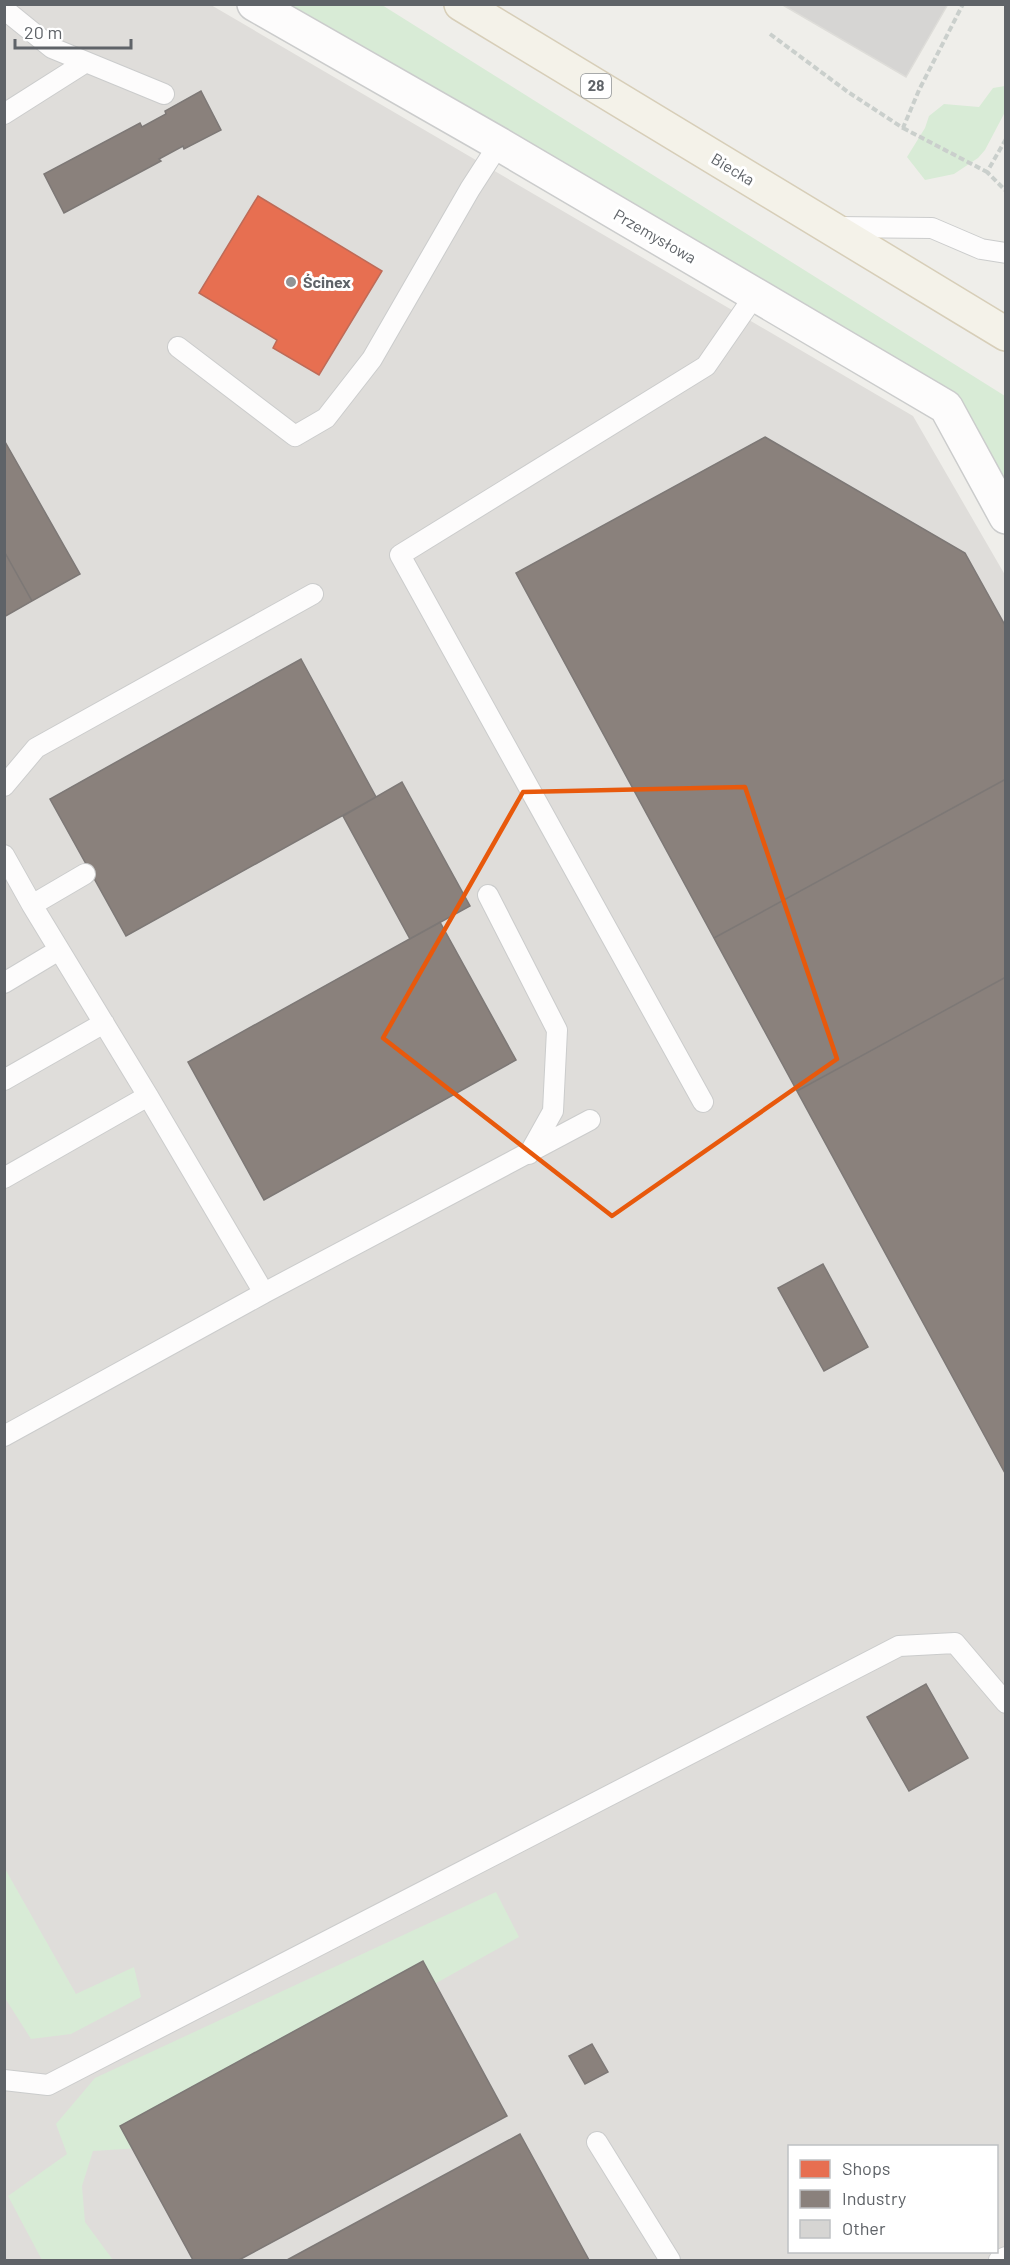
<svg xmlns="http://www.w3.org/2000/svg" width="1010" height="2265" viewBox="0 0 1010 2265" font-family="Barlow,sans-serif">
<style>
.industrial{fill:#dfddda;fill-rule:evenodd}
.green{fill:#d8ebd6}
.shops{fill:#e76f51;stroke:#be6b58;stroke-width:1.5}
.industry{fill:#8a817c;stroke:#7d7876;stroke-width:1.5}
.building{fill:#d6d5d3;stroke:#deddd9;stroke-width:1.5}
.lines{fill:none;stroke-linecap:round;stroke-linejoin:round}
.service-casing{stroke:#cbcccc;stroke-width:22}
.minor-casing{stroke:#cbcccc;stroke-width:36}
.primary-casing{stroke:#d7ceb8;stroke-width:36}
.path{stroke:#cacfcc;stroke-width:4;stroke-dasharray:6 3;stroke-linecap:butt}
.service{stroke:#fdfcfc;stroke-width:20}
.minor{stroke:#fdfcfc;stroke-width:33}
.primary{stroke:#f4f2e9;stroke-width:33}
.marked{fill:none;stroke:#e8590c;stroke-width:4.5;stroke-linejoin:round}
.poi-dot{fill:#919496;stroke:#fff;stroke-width:2}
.labels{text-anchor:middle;stroke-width:6;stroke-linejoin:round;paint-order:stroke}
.shield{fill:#fff;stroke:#8f9295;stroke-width:1.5}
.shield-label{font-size:15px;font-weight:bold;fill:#5f6368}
.street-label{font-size:16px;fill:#5f6368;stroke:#fff}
.poi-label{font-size:16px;font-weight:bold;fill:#5f6368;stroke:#fff;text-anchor:start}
</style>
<rect width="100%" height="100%" fill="#efeeea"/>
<path class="industrial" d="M5,5H211L913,416L1005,575V2260H5ZM790,2146H996V2252H790Z"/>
<path class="green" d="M282,5H382L1005,396V494L962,417Z
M1005,86V112L985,150L978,158L954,174L925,180L907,157L925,128L929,116L944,104L979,107L993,88Z
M4,1867L76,1994L134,1967L141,1997L71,2034L31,2039L5,1998Z
M496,1892L519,1937L140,2148L93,2151L82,2186L85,2222L113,2260H42L8,2196L67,2154L56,2124L95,2078Z"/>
<path class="shops" d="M258,196L382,271L319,375L273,348L277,340L199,293Z"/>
<path class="industry" d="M201,91L221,130L184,149L183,146L159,159L161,161L64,213L44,174L140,123L142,127L166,114L165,111Z
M765,437L965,553L1006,627V779L714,938L516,573Z
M4,440L80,574L32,601L4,551Z
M4,551L32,601L4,617Z
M301,659L376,797L126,936L50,799Z
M1006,779V977L797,1091L714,938Z
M402,782L470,906L410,939L343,816Z
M440,922L516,1060L264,1200L188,1062Z
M1006,977V1475L797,1091Z
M823,1264L868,1347L824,1371L778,1288Z
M926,1684L968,1758L909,1791L867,1717Z
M423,1961L507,2116L239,2260H193L120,2126Z
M592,2044L608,2072L585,2084L569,2056Z
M520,2134L589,2260H287Z"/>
<path class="building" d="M781,4H948L906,77Z"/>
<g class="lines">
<defs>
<path id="service" d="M4,9L52,48L164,94
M4,114L86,62
M836,227L932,228L981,249L1006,253
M178,347L295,436L326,418L372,359L470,189L499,144
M4,786L36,748L313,594
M4,855L32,905L148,1096L264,1293L4,1436
M488,895L557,1030L553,1111L529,1154
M32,905L85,874
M4,983L59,950
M4,1080L104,1023
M703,1102L400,555L706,366L755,295
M4,1178L148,1096
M264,1293L590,1120
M4,2080L48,2085L899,1646L955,1643L1006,1703
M597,2142L670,2260
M999,2260L1006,2257"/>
<path id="minor" d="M254,4L499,144L946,407L1006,517"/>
<path id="primary" d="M461,4L1006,334"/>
</defs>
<use href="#service" class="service-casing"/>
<use href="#minor" class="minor-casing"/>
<use href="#primary" class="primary-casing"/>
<path class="path" d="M770,34L848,92L903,128L919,90L963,4
M903,128L987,172
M1006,139L987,172L1006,191"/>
<use href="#service" class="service"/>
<use href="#minor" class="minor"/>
<use href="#primary" class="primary"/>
</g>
<path class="marked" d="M745,787L837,1059L612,1216L383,1038L523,792Z"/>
<circle class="poi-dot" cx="291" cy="282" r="6"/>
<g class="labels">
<rect class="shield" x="581" y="74" width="30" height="24" rx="4.5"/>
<g class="shield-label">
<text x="596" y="91">28</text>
</g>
<g class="street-label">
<text transform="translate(733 169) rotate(31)" y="6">Biecka</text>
<text transform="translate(655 236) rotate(30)" y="6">Przemysłowa</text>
</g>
<g class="poi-label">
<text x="303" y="288">Ścinex</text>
</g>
</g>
<rect width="1010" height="2265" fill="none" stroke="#5f6368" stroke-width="12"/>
<rect x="788" y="2145" width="210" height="108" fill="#ffffff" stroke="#bfc1c3" stroke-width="1.5"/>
<rect x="800" y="2160" width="30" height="18" fill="#e76f51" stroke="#bfc1c3" stroke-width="1.5"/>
<text x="842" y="2175" font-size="18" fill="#5f6368">Shops</text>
<rect x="800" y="2190" width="30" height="18" fill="#8a817c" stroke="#bfc1c3" stroke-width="1.5"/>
<text x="842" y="2205" font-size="18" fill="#5f6368">Industry</text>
<rect x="800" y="2220" width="30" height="18" fill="#d6d5d3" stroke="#bfc1c3" stroke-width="1.5"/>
<text x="842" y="2235" font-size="18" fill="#5f6368">Other</text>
<path d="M15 39v9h116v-9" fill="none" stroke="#5f6368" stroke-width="3"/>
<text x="24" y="39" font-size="18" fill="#5f6368" stroke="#ffffff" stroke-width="4.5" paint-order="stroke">20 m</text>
</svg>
